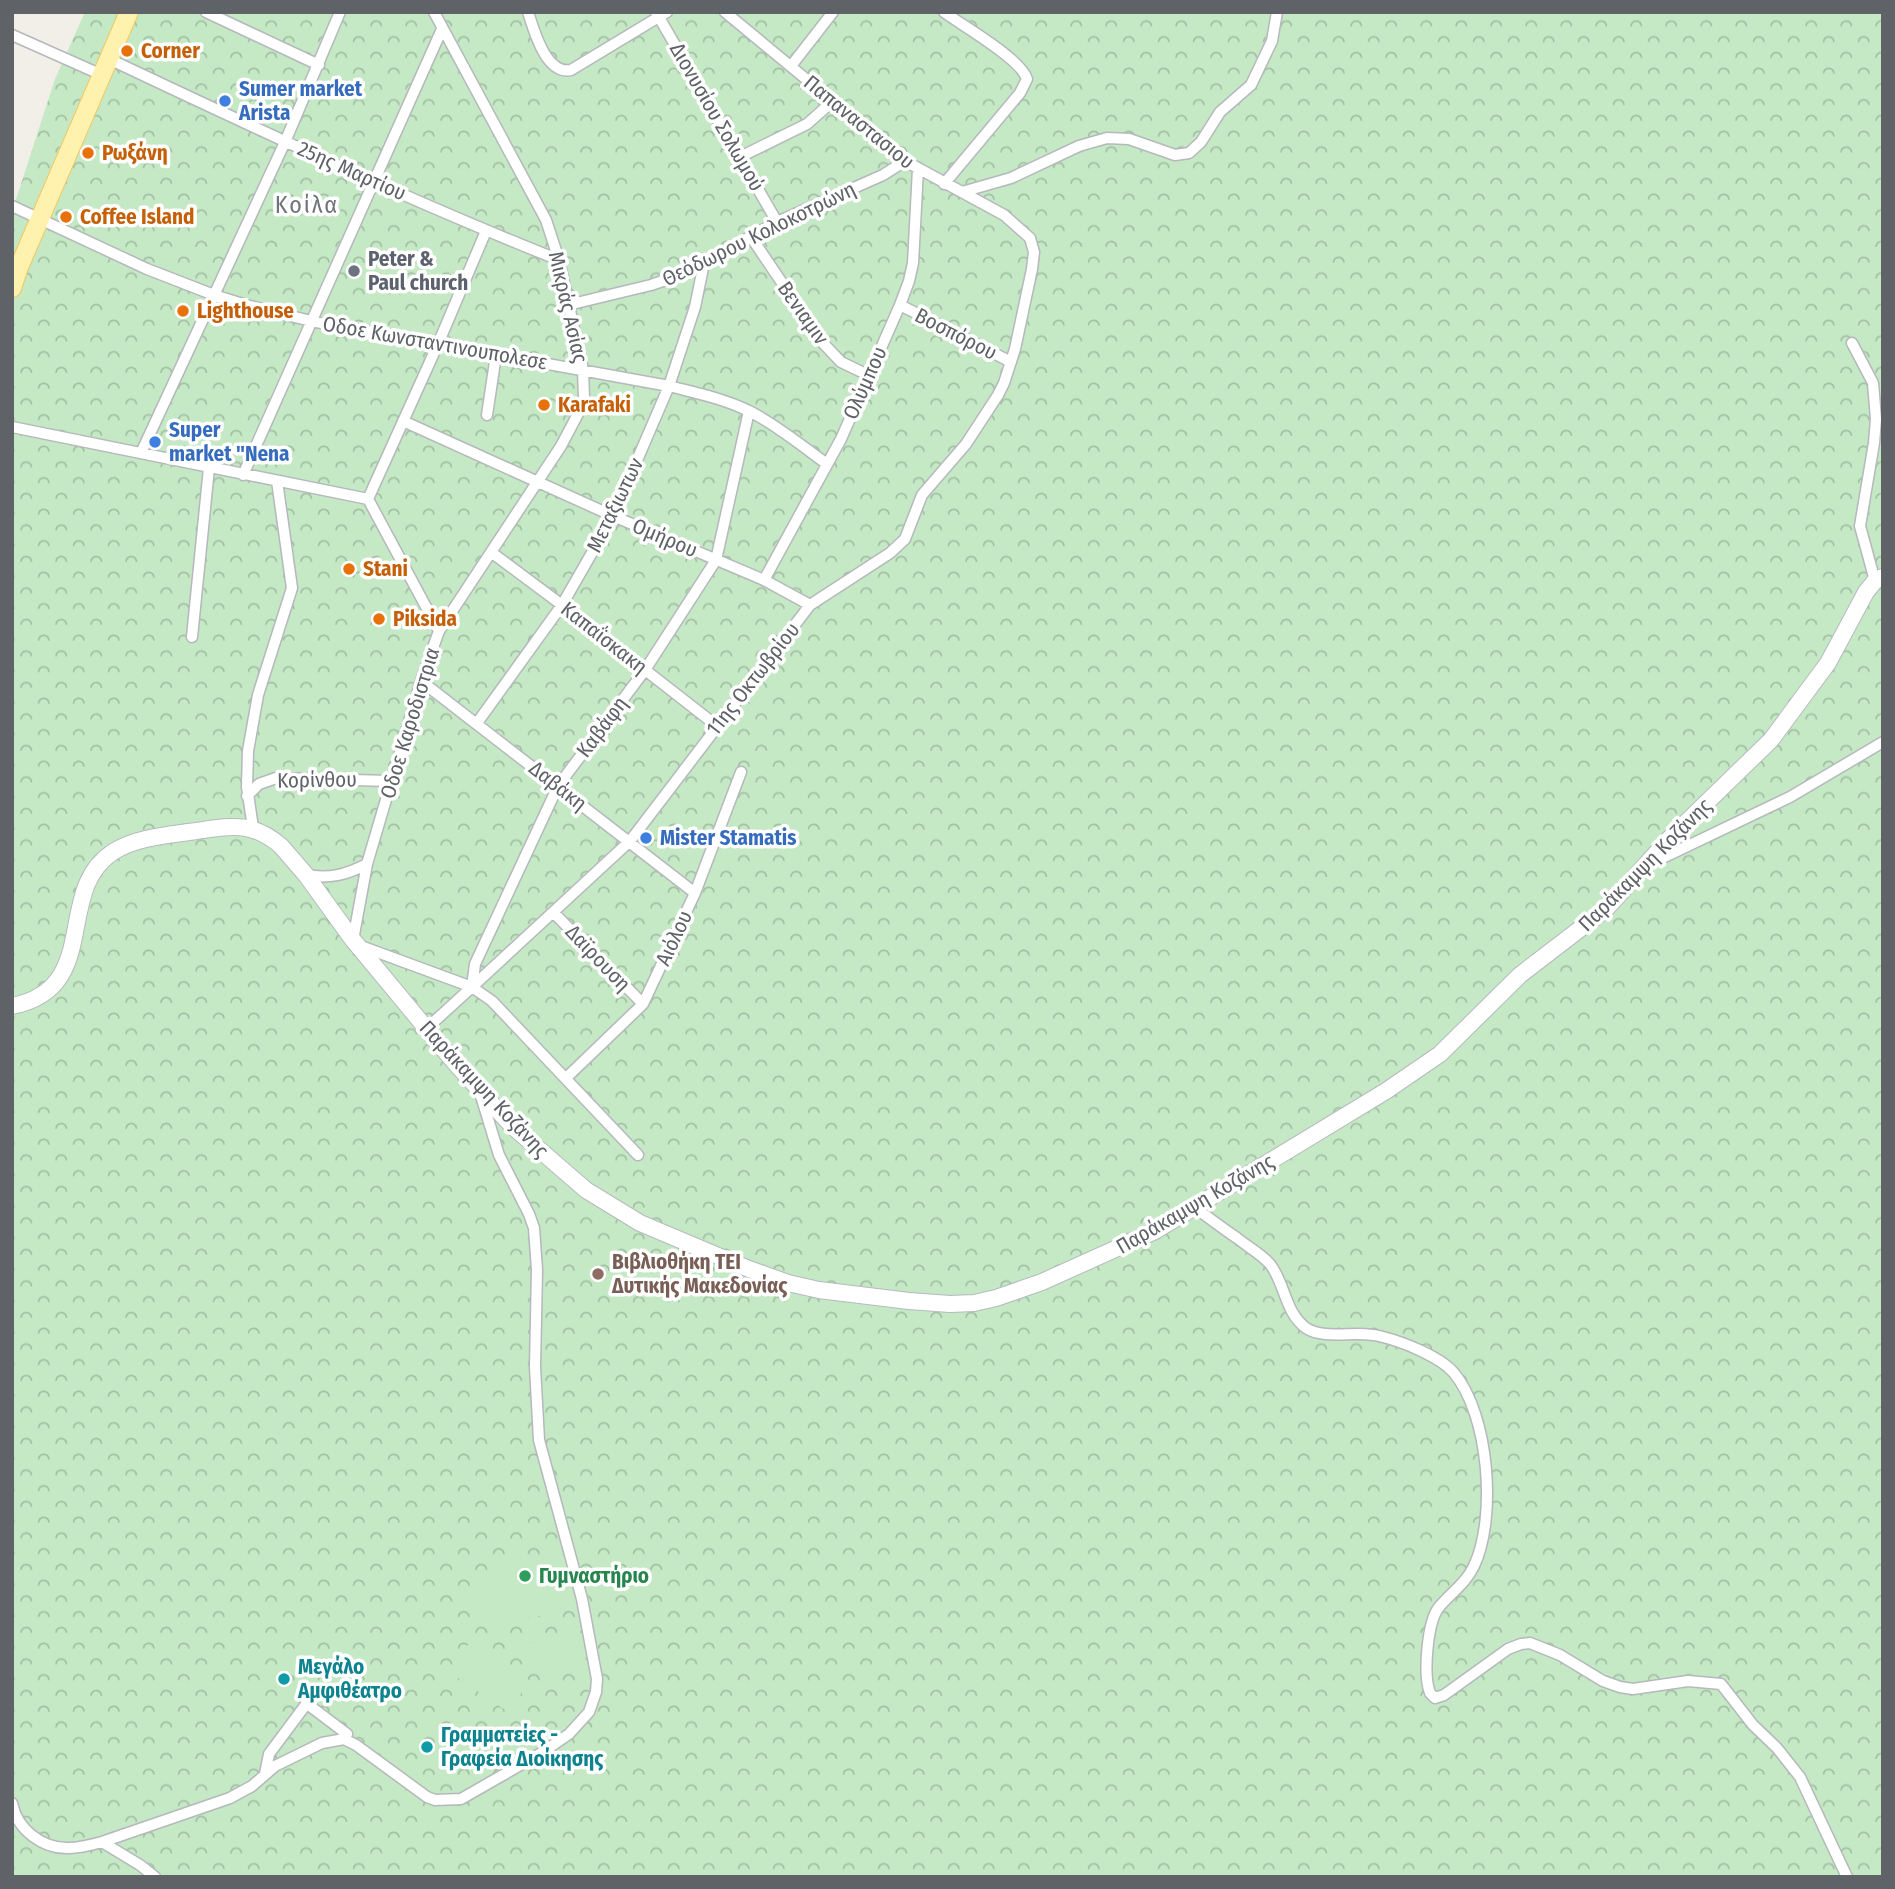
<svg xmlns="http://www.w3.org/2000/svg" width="1895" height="1889" viewBox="0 0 1895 1889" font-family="'Fira Sans Condensed',sans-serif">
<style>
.park{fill:url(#park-crowns)}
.pitch{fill:#c5e8c5}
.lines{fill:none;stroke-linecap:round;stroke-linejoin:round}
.street-casing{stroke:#b5b8bc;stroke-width:13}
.secondary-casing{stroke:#b6babf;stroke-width:18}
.primary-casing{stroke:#f2c960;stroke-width:20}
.street{stroke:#fff;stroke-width:10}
.secondary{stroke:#fff;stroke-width:16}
.primary{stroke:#fff2af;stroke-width:18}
.food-dot{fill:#e8710a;stroke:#fff;stroke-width:2.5}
.shop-dot{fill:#3f7fe0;stroke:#fff;stroke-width:2.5}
.worship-dot{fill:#6b7280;stroke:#fff;stroke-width:2.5}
.education-dot{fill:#8d6e63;stroke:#fff;stroke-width:2.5}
.leisure-dot{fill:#2e9e5b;stroke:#fff;stroke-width:2.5}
.culture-dot{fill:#0f9aa8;stroke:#fff;stroke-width:2.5}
.labels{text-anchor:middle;stroke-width:7;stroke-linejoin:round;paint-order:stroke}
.food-label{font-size:21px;font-weight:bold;fill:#c56008;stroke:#fff;text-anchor:start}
.shop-label{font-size:21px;font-weight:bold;fill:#366cbe;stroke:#fff;text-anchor:start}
.street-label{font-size:21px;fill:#5f6368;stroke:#fff}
.worship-label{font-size:21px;font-weight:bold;fill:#5b616d;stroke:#fff;text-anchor:start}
.education-label{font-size:21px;font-weight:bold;fill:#785e54;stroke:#fff;text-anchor:start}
.leisure-label{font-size:21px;font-weight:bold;fill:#27864d;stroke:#fff;text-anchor:start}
.culture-label{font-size:21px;font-weight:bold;fill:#0d838f;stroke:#fff;text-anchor:start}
.quarter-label{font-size:24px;letter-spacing:2px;fill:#70757a;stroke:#fff}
</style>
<defs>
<pattern id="park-crowns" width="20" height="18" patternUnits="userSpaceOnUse" patternTransform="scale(1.75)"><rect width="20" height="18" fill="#c5e8c5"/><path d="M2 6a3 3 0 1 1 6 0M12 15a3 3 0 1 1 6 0" fill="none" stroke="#a3c0a4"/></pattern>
</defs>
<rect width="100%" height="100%" fill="#f1efe8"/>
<path class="park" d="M85,12H1883V1877H12V212L55,79Z"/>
<path class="pitch" d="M559,1554L564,1614L472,1622L470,1592L490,1591L488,1560Z
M579,1631L587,1665L540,1675L511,1652L514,1647Z
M471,1640L530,1681L508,1712L449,1672Z"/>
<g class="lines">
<defs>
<path id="street" d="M206,12L319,65
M528,12C534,31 546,75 571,70L667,12
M656,12L777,222
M12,35L102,75
M109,59C257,129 406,199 559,260
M791,66L833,12
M740,157L807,124L833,101
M944,184L1020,93L1027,79C1021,59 963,26 944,12
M962,192L1011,178L1079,146L1107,138L1129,139L1175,155L1189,153L1201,142L1220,112L1251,85L1272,41L1277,12
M12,206L147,269L214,295L246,305L311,321L669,386C696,393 726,399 751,412C778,426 802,446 827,464
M751,237L822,342L841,362L868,375
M568,305L651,285L683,274L777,222L883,175L905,161
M900,305L1011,362
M1852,343L1873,383L1876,419L1874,443L1860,526L1875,581
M487,415L496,355
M403,421L613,516L764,580L810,605
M12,427L368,499
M141,453L285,142L340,12
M243,475L442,29
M368,499L438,344L486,231
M368,499L439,631
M491,552L562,605L717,726
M764,580L841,439L900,305L909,281L913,263L918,169
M192,637L209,468
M421,681L695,893
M477,723L562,605L613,516L669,386L695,307L704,263
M247,796L259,784L276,778L391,781
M253,828L247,787L248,751L258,695L292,588L277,481
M1650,864L1790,797L1883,742
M306,875C329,879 346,875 367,864
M554,913L643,1004
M353,940L367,864L421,681L439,631L561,446L579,412L584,398L583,370L559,260L546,220L434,12
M358,945L472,987L492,1001L638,1155
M472,987L630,841L810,605L890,553L905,539L922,495L966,444L998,395L1004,383L1015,349L1032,269L1034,252L1030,238L1004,215L905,161L725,12
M426,1029L472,987L475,964L558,786L645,670L716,560L749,411
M566,1078L643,1004L695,893L741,772
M1194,1207C1208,1217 1222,1228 1237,1238C1248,1247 1260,1253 1270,1264C1285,1283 1285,1313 1306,1328C1326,1341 1358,1329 1383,1337C1403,1342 1441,1357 1454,1373C1489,1415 1497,1517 1474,1566C1466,1583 1452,1592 1440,1606C1427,1620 1423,1675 1430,1693L1435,1698L1444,1695L1508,1649L1521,1644L1530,1643L1560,1655L1603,1681L1620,1687L1633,1689L1688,1681L1721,1684L1753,1725L1777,1748L1800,1777L1847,1877
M306,1703L347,1734L344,1739
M265,1774L269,1754L310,1699
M12,1803C17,1830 43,1849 69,1848C80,1848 91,1845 102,1842L230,1798L252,1786L275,1766L322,1743L344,1739L356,1745L427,1797L435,1800L461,1799L543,1752L569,1734L589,1712L596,1692L597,1679L582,1599L539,1440L535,1367L537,1270L534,1228L529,1214L499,1155L481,1096
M102,1842L140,1865L155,1877"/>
<path id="secondary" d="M12,1006C103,988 53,891 113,852C136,837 170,835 196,831C231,826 252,821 281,846L306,875L353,940L455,1063L511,1125L586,1190L640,1223L749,1269L788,1283L819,1290L909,1301L950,1304L974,1303L996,1298L1042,1282L1155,1231L1386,1091L1440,1054L1520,975L1606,909L1668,840L1771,740L1828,663L1866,592L1875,581L1883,577"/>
<path id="primary" d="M12,288L19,267L129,12"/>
</defs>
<use href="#street" class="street-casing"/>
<use href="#secondary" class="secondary-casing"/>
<use href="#primary" class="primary-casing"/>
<use href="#street" class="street"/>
<use href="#secondary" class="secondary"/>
<use href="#primary" class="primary"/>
</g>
<g class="food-dot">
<circle cx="127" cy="51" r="7"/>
<circle cx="88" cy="153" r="7"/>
<circle cx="66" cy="217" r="7"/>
<circle cx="183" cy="311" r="7"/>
<circle cx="544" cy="405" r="7"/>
<circle cx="349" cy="569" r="7"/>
<circle cx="379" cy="619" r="7"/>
</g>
<g class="shop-dot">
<circle cx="225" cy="101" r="7"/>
<circle cx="155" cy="442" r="7"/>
<circle cx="646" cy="838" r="7"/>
</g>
<circle class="worship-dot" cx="354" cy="271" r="7"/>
<circle class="education-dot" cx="598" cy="1274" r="7"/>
<circle class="leisure-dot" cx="525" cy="1576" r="7"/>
<g class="culture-dot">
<circle cx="284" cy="1679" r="7"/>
<circle cx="427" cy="1747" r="7"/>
</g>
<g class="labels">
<g class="food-label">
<text x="141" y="58">Corner</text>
<text x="102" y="160">Ρωξάνη</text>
<text x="80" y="224">Coffee Island</text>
<text x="197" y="318">Lighthouse</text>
<text x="558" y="412">Karafaki</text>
<text x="363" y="576">Stani</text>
<text x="393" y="626">Piksida</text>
</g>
<g class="shop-label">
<text x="239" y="96">Sumer market<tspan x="239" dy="24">Arista</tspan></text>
<text x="169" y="437">Super<tspan x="169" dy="24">market "Nena</tspan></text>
<text x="660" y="845">Mister Stamatis</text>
</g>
<g class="street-label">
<text transform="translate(717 117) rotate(60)" y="7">Διονυσίου Σολωμού</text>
<text transform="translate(859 122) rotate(39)" y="7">Παπαναστασιου</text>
<text transform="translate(352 171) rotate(24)" y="7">25ης Μαρτίου</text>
<text transform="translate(759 234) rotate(-26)" y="7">Θεόδωρου Κολοκοτρώνη</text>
<text transform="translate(568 307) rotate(77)" y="7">Μικράς Ασίας</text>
<text transform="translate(803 313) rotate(55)" y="7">Βενιαμιν</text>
<text transform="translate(956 334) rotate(27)" y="7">Βοσπόρου</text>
<text transform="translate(435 343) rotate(10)" y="7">Oδοε Κωνσταντινουπολεσε</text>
<text transform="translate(865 383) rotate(-66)" y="7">Ολύμπου</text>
<text transform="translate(615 505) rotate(-64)" y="7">Μεταξιωτων</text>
<text transform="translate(665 538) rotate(23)" y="7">Ομήρου</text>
<text transform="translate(604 638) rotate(38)" y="7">Καπαΐσκακη</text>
<text transform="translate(753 679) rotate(-52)" y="7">11ης Οκτωβρίου</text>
<text transform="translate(410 723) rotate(-73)" y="7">Oδοε Καροδιστρια</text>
<text transform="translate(602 727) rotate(-53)" y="7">Καβάφη</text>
<text transform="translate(317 780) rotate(-1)" y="7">Κορίνθου</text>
<text transform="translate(558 786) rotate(38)" y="7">Δαβάκη</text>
<text transform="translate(1645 865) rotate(-45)" y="7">Παράκαμψη Κοζάνης</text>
<text transform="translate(674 938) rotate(-65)" y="7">Αιόλου</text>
<text transform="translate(598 958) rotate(46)" y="7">Δαϊρουση</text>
<text transform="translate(484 1089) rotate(47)" y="7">Παράκαμψη Κοζάνης</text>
<text transform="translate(1195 1204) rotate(-30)" y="7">Παράκαμψη Κοζάνης</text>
</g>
<g class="worship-label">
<text x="368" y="266">Peter &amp;<tspan x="368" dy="24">Paul church</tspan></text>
</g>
<g class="education-label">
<text x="612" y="1269">Βιβλιοθήκη ΤΕΙ<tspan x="612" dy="24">Δυτικής Μακεδονίας</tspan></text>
</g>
<g class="leisure-label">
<text x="539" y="1583">Γυμναστήριο</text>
</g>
<g class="culture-label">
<text x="298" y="1674">Μεγάλο<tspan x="298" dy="24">Αμφιθέατρο</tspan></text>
<text x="441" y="1742">Γραμματείες -<tspan x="441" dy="24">Γραφεία Διοίκησης</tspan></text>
</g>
<g class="quarter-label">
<text x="307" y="213">Κοίλα</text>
</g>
</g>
<rect width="1895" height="1889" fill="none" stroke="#5f6368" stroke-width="28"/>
</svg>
